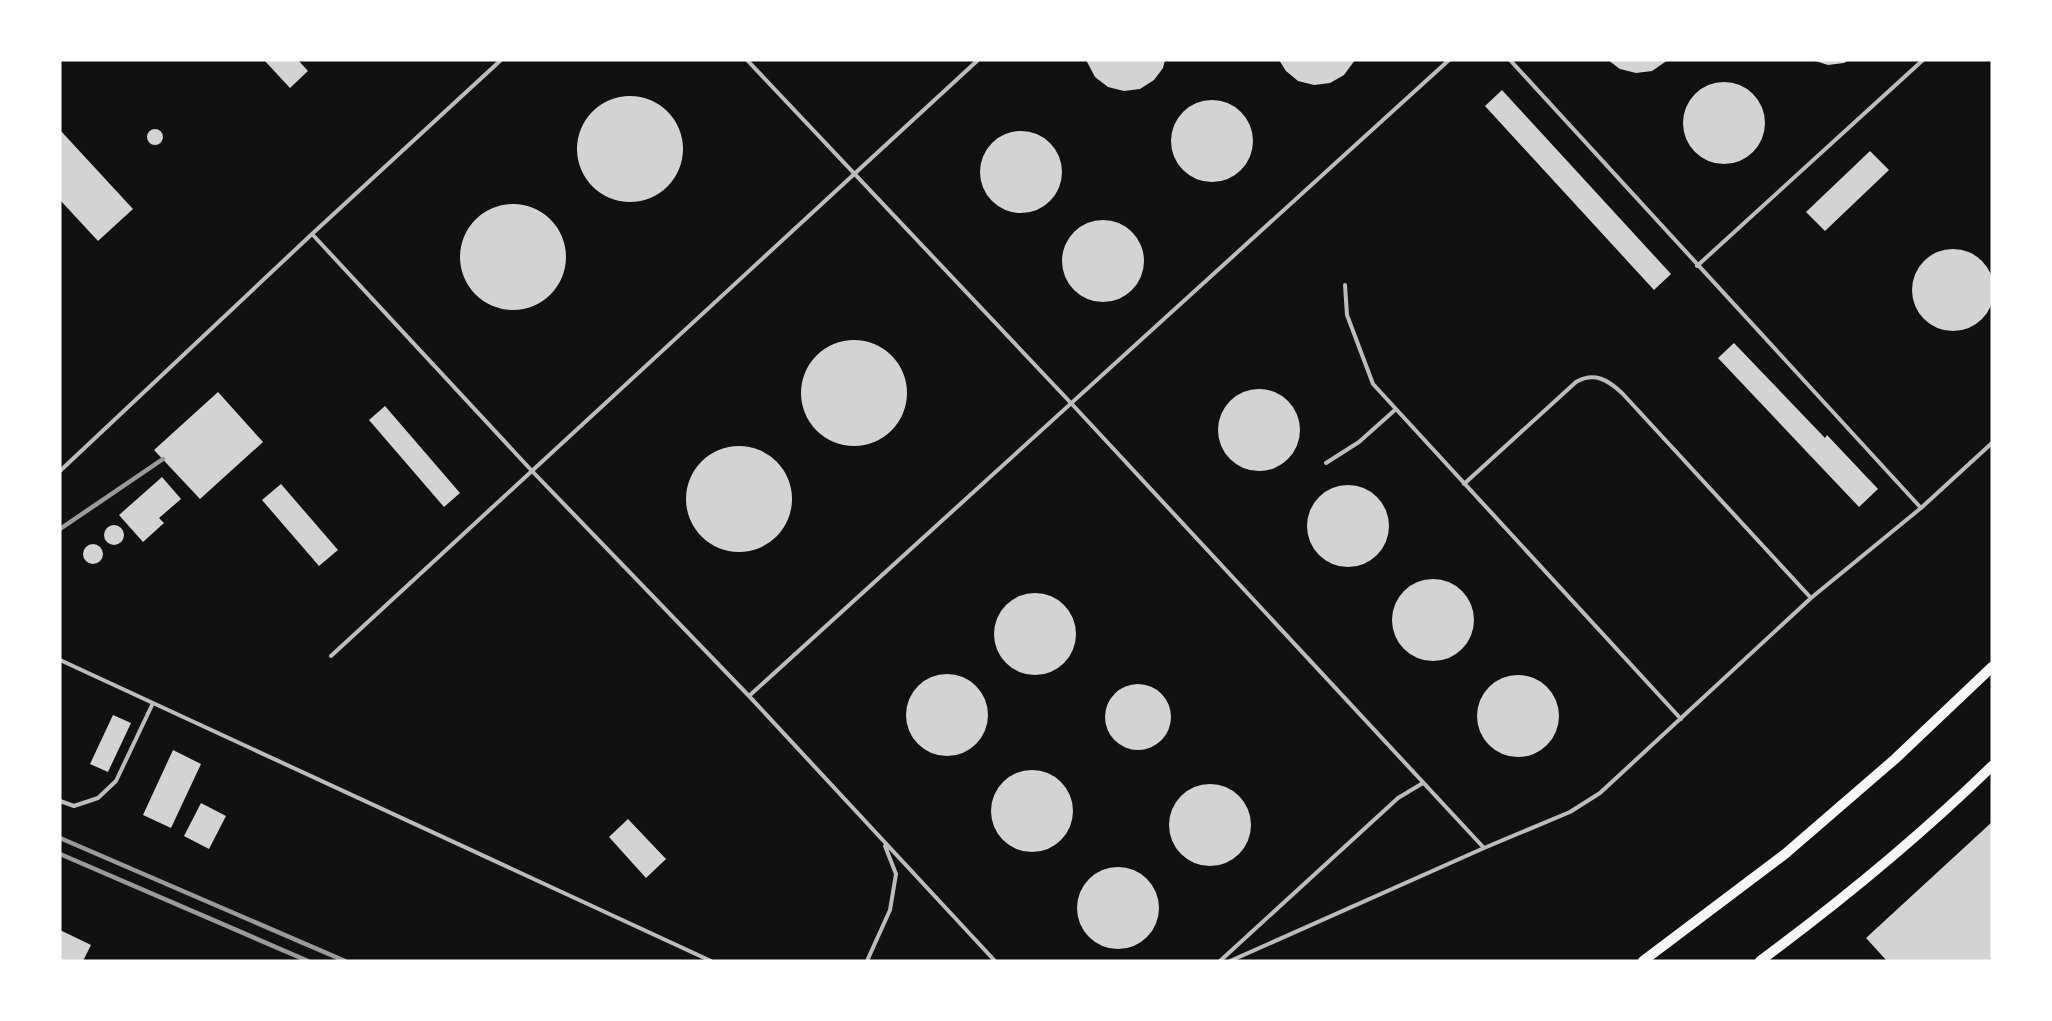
<svg xmlns="http://www.w3.org/2000/svg" width="2052" height="1021" viewBox="0 0 2052 1021" font-family="Commissioner,sans-serif">
<style>
.building{fill:#d3d3d3}
.lines{fill:none;stroke-linecap:round;stroke-linejoin:round}
.service{stroke:#bcbcbc;stroke-width:4}
.secondary{stroke:#f5f5f5;stroke-width:10}
.rail{stroke:#9a9a9a;stroke-width:4.5}
</style>
<rect width="100%" height="100%" fill="#111"/>
<path class="building" d="M264,60H298L308,71L290,88Z
M1086,60H1165L1163,68L1154,80L1140,89L1124,91L1108,87L1095,77Z
M1279,60H1355L1344,75L1330,83L1314,85L1298,81L1286,71Z
M1608,60H1668L1652,71L1636,73L1620,69Z
M1812,60H1849L1844,63L1828,65Z
M1683 123a41 41 0 1 1 82 0a41 41 0 1 1-82 0Z
M1502,90L1671,274L1654,290L1485,106Z
M577 149a53 53 0 1 1 106 0a53 53 0 1 1-106 0Z
M1171 141a41 41 0 1 1 82 0a41 41 0 1 1-82 0Z
M147 137a8 8 0 1 1 16 0a8 8 0 1 1-16 0Z
M60,130L133,209L98,241L60,200Z
M980 172a41 41 0 1 1 82 0a41 41 0 1 1-82 0Z
M1870,151L1889,170L1825,231L1806,212Z
M460 257a53 53 0 1 1 106 0a53 53 0 1 1-106 0Z
M1062 261a41 41 0 1 1 82 0a41 41 0 1 1-82 0Z
M1912 290a41 41 0 1 1 82 0a41 41 0 1 1-82 0Z
M801 393a53 53 0 1 1 106 0a53 53 0 1 1-106 0Z
M1734,343L1825,438L1827,435L1878,489L1859,507L1718,358Z
M1218 430a41 41 0 1 1 82 0a41 41 0 1 1-82 0Z
M218,392L263,442L200,499L154,450Z
M385,406L460,493L444,507L369,420Z
M686 499a53 53 0 1 1 106 0a53 53 0 1 1-106 0Z
M162,477L181,499L159,518L164,523L143,542L119,515Z
M281,484L338,550L319,566L262,500Z
M1307 526a41 41 0 1 1 82 0a41 41 0 1 1-82 0Z
M104 535a10 10 0 1 1 20 0a10 10 0 1 1-20 0Z
M83 554a10 10 0 1 1 20 0a10 10 0 1 1-20 0Z
M1392 620a41 41 0 1 1 82 0a41 41 0 1 1-82 0Z
M994 634a41 41 0 1 1 82 0a41 41 0 1 1-82 0Z
M906 715a41 41 0 1 1 82 0a41 41 0 1 1-82 0Z
M1477 716a41 41 0 1 1 82 0a41 41 0 1 1-82 0Z
M1105 717a33 33 0 1 1 66 0a33 33 0 1 1-66 0Z
M113,715L131,723L108,772L90,764Z
M173,750L201,764L171,828L143,815Z
M991 811a41 41 0 1 1 82 0a41 41 0 1 1-82 0Z
M1169 825a41 41 0 1 1 82 0a41 41 0 1 1-82 0Z
M201,803L226,816L209,849L184,836Z
M628,819L666,859L646,878L609,837Z
M1992,822V961H1887L1866,938Z
M1077 908a41 41 0 1 1 82 0a41 41 0 1 1-82 0Z
M60,930L91,945L83,961H60Z"/>
<g class="lines">
<path class="service" d="M501,60L312,234L532,471L749,696L995,961
M747,60L1070,402L1484,848
M1510,60L1921,508
M1697,266L1923,60
M1345,285L1347,315L1373,384L1681,719
M1326,463L1359,442L1396,409
M60,471L312,234
M1464,484L1576,382C1594,372 1607,379 1622,393L1811,598
M331,656L978,60
M60,660L711,961
M749,696L1449,60
M60,801L74,806L98,798L116,781L153,703
M867,961L890,910L896,874L885,846
M1220,961L1398,798L1423,783
M1230,961L1484,848L1570,812L1600,793L1811,598L1921,508L1992,443"/>
<path class="secondary" d="M1643,961L1785,854L1895,759L1992,667
M1760,961C1841,901 1920,836 1992,766"/>
<path class="rail" d="M60,529L163,459
M60,838L345,961
M60,854L308,961"/>
</g>
<rect width="2052" height="1021" fill="none" stroke="#ffffff" stroke-width="123"/>
</svg>
